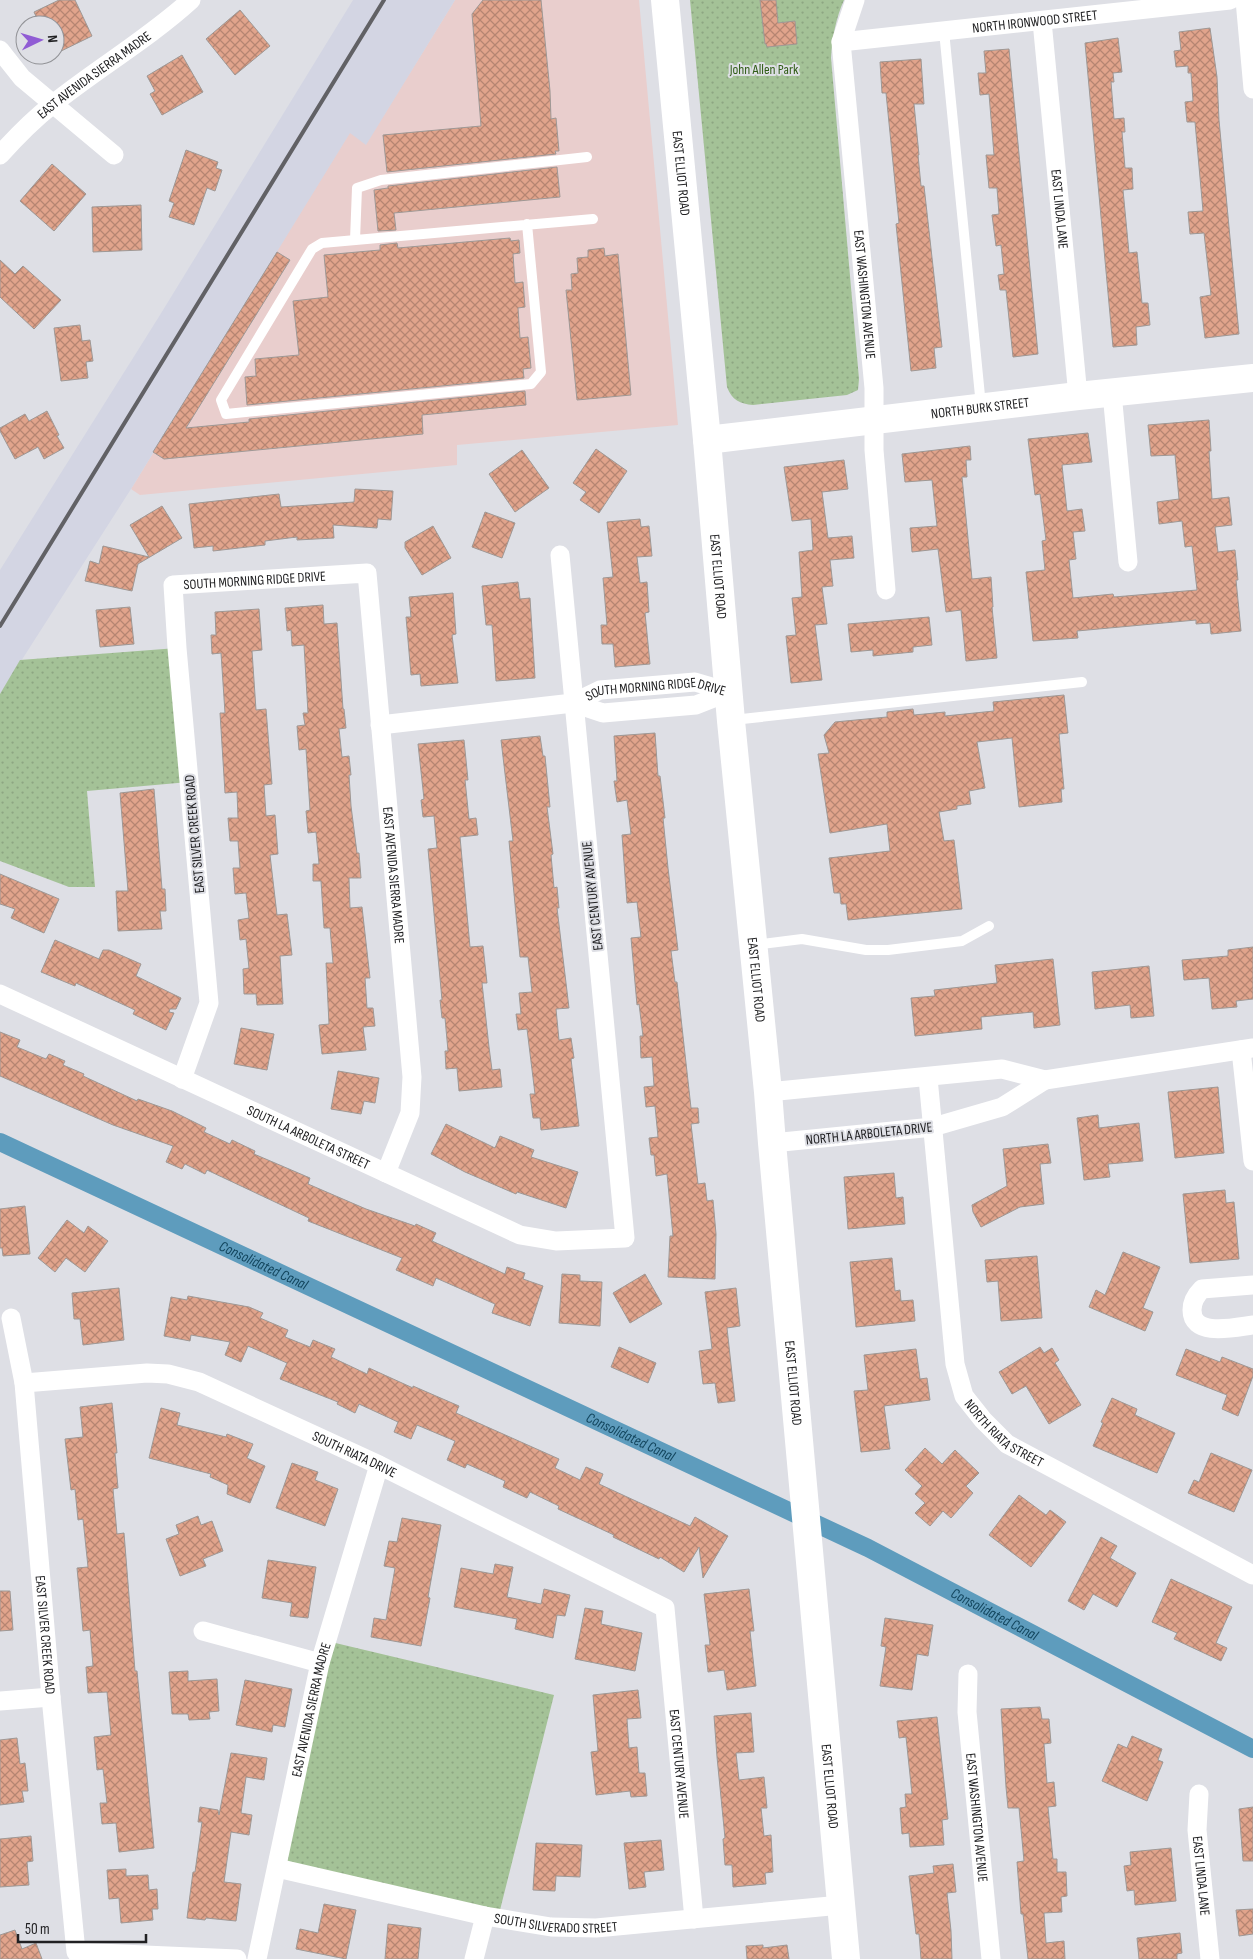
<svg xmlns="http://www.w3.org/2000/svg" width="1253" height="1959" viewBox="0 0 1253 1959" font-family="'Sofia Sans Condensed',sans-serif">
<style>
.commercial{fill:#e9cecd}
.built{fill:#d3d5e3}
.park{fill:url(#park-dots)}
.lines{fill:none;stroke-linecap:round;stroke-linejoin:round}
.canal{stroke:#5e9cbd;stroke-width:18}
.building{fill:url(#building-cross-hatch);stroke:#9e9895}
.lane{stroke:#fff;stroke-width:10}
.street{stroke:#fff;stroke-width:19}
.secondary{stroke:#fff;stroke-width:28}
.rail{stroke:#616165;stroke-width:4}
.labels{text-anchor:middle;stroke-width:4;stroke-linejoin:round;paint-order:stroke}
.street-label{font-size:14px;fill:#212123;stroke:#dedfe5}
.park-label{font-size:14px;fill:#305c17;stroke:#dedfe5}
.water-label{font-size:15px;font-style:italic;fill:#13465e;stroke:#dedfe5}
</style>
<defs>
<pattern id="park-dots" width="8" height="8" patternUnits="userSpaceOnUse" patternTransform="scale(1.25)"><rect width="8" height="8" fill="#a4c297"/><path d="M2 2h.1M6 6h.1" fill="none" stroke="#8da682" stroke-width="1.8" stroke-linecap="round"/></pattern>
<pattern id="building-cross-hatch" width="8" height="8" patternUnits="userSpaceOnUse" patternTransform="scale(1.25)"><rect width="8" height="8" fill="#e1a48c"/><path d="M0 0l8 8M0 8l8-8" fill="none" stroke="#b68572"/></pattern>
</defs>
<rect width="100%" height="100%" fill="#dedfe5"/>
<path class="commercial" d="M455,0H639L678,425L457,445V465L140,495L131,489L350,132L366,144Z"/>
<path class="built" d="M353,0H455L366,145L350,133L131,489L0,694V570L160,315Z"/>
<path class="park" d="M690,0H844C836,18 832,38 831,58L859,379L858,390L847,395L753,405C740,404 732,400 727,387Z
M177,648L189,782L87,791L95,887H69L0,861V694L20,660Z
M327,1641L554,1695L498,1918L277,1868Z"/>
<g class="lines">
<path class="canal" id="s1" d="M0,1142L868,1548L1253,1749"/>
</g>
<path class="building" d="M59,0H75L92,36L55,54V25H40L34,12Z
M483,0H541L550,91L551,119L556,118L559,151H555L556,154L387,172L383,135L481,126L472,14Z
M760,0H776L778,23L795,21L797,44L767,47L766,44H765Z
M240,10L270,46L235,75L206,39Z
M1210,28L1217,77L1219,120L1239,334L1205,338L1200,297L1211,295L1204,233L1190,234L1188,212L1203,211L1195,122H1187L1185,102L1193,101L1191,73H1188V66L1176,67L1174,51L1181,50L1179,32Z
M1118,38L1122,72L1113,73L1114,82H1111L1114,119L1124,118L1125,132H1122L1125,168H1132L1133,189L1123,190L1129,253L1137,252L1142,303H1148L1150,325L1136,327L1137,345L1113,347L1085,43Z
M1009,49L1038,354L1013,357L1006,290H1000L998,275L1004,274L1001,245L996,246L992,215L999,214L997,188H989L986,155H994L989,94L980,95L978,73H986L984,51Z
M182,55L203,92L162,115L150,94L155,91L147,76Z
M921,59L924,104H914L919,155H918L921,186H924L942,347L934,348L936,368L911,371L896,224L899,223L886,93H882L880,62Z
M186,150L218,162L216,168L222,170L215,191L207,188L194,225L169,217L174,203L169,201Z
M52,164L86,194L54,231L20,201Z
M557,167L560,197L394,213L396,230L378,231L374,190L388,188V186Z
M141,205L142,250L93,252L92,207Z
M510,238L511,241L519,240L520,253L513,254L515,283L523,282L525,307L518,308L520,338L528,337L531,368L523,369L524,378L247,405L245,377L256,376L255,359L299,355L293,301L328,297L324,255L380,250V245L397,243L398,248Z
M604,248L605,256L618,254L631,395L577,400L566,290H572L571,274L578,273L577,258L588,257V250Z
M277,252L290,260L186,428L249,422V419L525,391L526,405L422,415L423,434L164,459L153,452Z
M0,260L15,274L23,266L61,300L34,329L0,297Z
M80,325L82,341L90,340L93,361L86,362L88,378L61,381L54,328Z
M47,411L59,435L57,436L64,448L44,459L38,447L15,459L0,431V428L25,414L29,421Z
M1209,420L1211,451H1209L1212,499L1229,497L1232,525L1215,527L1218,552L1235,550L1238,580H1236L1241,631L1211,634L1210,623L1196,624V620L1077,631L1078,638L1033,641L1026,572L1045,570L1042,541L1046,540L1040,494L1035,495L1028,439L1088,433L1092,462L1062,465L1067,511L1082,509L1085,531L1073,532L1076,559L1069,560L1073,598L1113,594L1114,597L1197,590L1192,546L1185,547L1182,521L1159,524L1157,502L1179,499L1175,455L1151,456L1148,425Z
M970,446L971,460H966L967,477H962L972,579L991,577L993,607H992L997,658L966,661L961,610L946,612L938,549L912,552L910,528L937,526L932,480L905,482L902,454Z
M596,449L627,471L599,513L580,500L586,492L573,483Z
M522,450L549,488L515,512L489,474Z
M844,460L848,489L822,492L828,538L852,536L854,558L830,560L833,586L822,587L827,624L815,625L822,680L791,683L786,636L796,635L792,598L802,597L799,552L813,550L811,519L792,521L784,467Z
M355,489L393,491L391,520L378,519L377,528L333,525L334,538L297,540V537L265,541V545L213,551V546L194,548L189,504L279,494L281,507L354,502Z
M162,506L182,538L138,564L132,591L85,581L90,561L99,564L103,546L149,557L130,525Z
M485,512L515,523L502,558L472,547Z
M640,519L641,527L649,526L652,556L637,557L640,583L647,582L649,612L645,613L650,664L615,667L613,644H602L601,625H607L603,578L613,577L607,522Z
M433,526L451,558L422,575L405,548V542Z
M518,582L520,599L530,598L535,678L496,681L492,625H486L482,586Z
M453,593L456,634L452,635L458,683L421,686L420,674L411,675L406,617H411L409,597Z
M323,605L324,624L337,623L343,709H344L346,728L339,729L342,757L349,756L351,775H349L351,806L357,853H359L361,878H349L350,908L362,907L370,978H365L367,1008H373L375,1026L363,1027L366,1050L322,1054L319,1025L329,1024L326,963H333L330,928H324L321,881H313V864H319L316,832L308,833L306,811L310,810L306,749L299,750L297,726L305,725L303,713H308L304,645L292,646L291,630L287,631L285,608Z
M130,607L134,644L100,647L96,610Z
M259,609L262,650L252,651L256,710L266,709L272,784L264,785L266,816L275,815L278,854L270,855L277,915L287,914L292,955L280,956L283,1004L257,1005L256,994H244L243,969L249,968L246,939L240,940L238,920L249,918L246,893L235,894L233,868H240L238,841H230L228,818H238L237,792L225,793L220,713H225L221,653L212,654L211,635H216L215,612Z
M929,617L932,645L913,647V652L873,656V650L851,652L848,624Z
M1064,695L1068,733L1059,734L1064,789H1061L1062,802L1019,807L1012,738L977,742L985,788L969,791L971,804L957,806V809L939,812L944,841L954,840L962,909L848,920L846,904H841L840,893H834L829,858L890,851L887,824L830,833L818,754L829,753L824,735L835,722L887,717V712L913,709L914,715L945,712V716L994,711L993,702Z
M655,733L658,776H660L665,818H663L668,868L678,950L671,951L675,982H677L691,1108H698L699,1123L691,1124L698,1184L705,1183L707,1201L713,1200L716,1234L715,1279L668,1277L670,1236H673L667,1174L656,1176L654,1155H651L649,1138L658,1137L655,1106L646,1107L644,1087L654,1086L652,1057L641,1058L640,1036H643L639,1004L637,1005L631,938L641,937L637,902L627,903L622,835L631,834L627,800L617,802L614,781H617L614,736Z
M540,736L543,756H545L550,807H547L553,854L551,855L554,888L557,887L559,908H557L569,1008L556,1009L559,1040L571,1038L574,1058L571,1059L579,1126L541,1130L540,1118H533L530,1094H535L527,1029L518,1030L516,1014H521L519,993L532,992L528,957H520L509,841H513L501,740Z
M464,740L468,780H465L469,819L476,818L478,835L460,837L470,947L483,946L487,983H482L489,1047L492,1070L500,1069L502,1087L459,1091L457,1068L446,1069L445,1051H448L445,1018H442L440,1000H442L428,849L437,848L434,816L423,817L421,800L424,799L418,744Z
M154,789L162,889H165L166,911H160L162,929L118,931L116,891H128L120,793Z
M0,874L59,899L44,933L11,918L15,909L0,904Z
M55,940L99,959L103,950H109L141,964L136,976L181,998L176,1009H170L169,1012L174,1013L166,1030L133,1014L135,1010L76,983L75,986L41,972Z
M1253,947V999L1236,1001L1237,1007L1212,1009L1209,978L1184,980L1182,960L1228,956V950Z
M1053,959L1060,1025L1034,1028L1033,1012L981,1017L982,1029L915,1036L911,998L935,996L934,990L997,983L995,965Z
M1149,966L1154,1016L1131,1018L1130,1005L1095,1009L1092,972Z
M241,1028L274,1034L267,1070L234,1064Z
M0,1032L20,1040L17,1047L46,1059L49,1054L65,1061L63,1065L84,1074L83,1076L137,1101L138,1099L172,1111L206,1128L204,1132L230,1144L232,1140L255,1151L254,1154L310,1178L308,1184L366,1209L415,1226L416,1224L436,1233L432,1241L505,1274L507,1267L525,1273L523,1279L543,1286L530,1326L492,1313L495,1304L436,1278L433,1286L396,1270L402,1258L308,1221L309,1218L207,1170L205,1174L185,1164L182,1169L166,1162L173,1146L113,1125L0,1076Z
M338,1071L379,1078L375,1103L364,1101L361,1114L331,1109Z
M1218,1087L1224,1153L1175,1158L1168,1092Z
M1098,1115L1099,1128L1139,1123L1143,1161L1108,1164L1110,1177L1084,1180L1077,1118Z
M446,1124L495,1148L500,1136L534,1150L531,1157L578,1172L566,1208L517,1192L516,1194L465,1172L431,1154Z
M1048,1144L1051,1163L1040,1164L1044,1204L1020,1207L981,1227L973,1212L972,1205L1007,1186L1003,1149Z
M894,1173L896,1198L903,1197L905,1224L848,1229L844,1177Z
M1225,1190L1226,1203L1234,1202L1239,1259L1190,1263L1183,1194Z
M25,1206L30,1254L3,1256L2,1248H0V1209Z
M67,1220L84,1233L88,1226L108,1241L85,1272L66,1258L55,1272L38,1258Z
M1123,1252L1160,1267L1143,1308L1153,1312L1145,1331L1089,1307L1096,1290L1105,1295Z
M1037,1256L1042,1318L1001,1321L998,1281L987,1282L985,1260Z
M892,1258L895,1291L900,1290L901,1301L913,1300L915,1321L856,1327L850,1262Z
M562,1274L580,1275V1281L602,1282L600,1326L559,1323Z
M645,1274L662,1304L630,1323L613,1293Z
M119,1288L124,1340L83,1345L80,1319H74L72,1293Z
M736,1288L740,1326L727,1328L735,1401L718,1403L715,1383L703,1384L699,1351L712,1349L705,1292Z
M188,1296L249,1307L263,1313L260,1318L288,1330L285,1337L310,1347L313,1340L335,1349L331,1357L367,1374L369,1368L413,1388V1386L459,1406L456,1413L559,1459L555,1468L580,1480L586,1467L603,1474L599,1484L690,1526L695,1517L728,1536L703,1578L699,1547L684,1572L660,1557L659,1559L613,1537L614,1535L558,1509L559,1506L530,1492L527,1498L503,1487L505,1481L467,1464L465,1468L447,1460L455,1441L417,1425L411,1439L394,1432L398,1422L359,1404L355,1413L337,1404L338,1402L280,1379L287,1363L248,1346L241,1362L225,1355L230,1342L191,1335L190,1341L164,1336L171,1297L187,1300Z
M619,1347L656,1363L648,1383L611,1367Z
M1040,1347L1044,1353L1052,1348L1059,1360L1055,1363L1081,1405L1049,1424L1026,1386L1012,1394L999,1372Z
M916,1349L920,1379L927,1378L930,1400L884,1406L890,1449L861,1452L854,1391L868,1390L864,1355Z
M1186,1349L1220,1362L1222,1357L1253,1369V1376L1238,1416L1222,1409L1227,1395L1176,1375Z
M1112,1398L1137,1409L1135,1415L1175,1433L1157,1473L1093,1446L1103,1423L1101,1422Z
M112,1403L117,1453H115L118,1488L113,1489L117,1534L124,1533L135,1671H137L154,1848L119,1852L116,1823L102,1824L100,1803H107L103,1769L97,1770L94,1737L111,1735L107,1692L88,1693L86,1667L93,1666L90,1630L83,1631L77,1568L88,1567L83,1519L78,1520L75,1489L71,1490L65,1439L83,1437L80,1407Z
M161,1408L180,1413L177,1425L226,1437L227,1434L253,1444L247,1458L265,1466L250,1503L227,1494L228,1485L210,1477L211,1474L149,1458Z
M925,1448L942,1464L955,1450L979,1473L966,1486L973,1493L951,1518L943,1511L930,1526L915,1513L925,1503L915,1494L922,1486L905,1470Z
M1211,1453L1252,1470L1234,1512L1188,1493L1194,1480L1199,1482Z
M292,1463L318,1472L315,1480L338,1489L325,1526L276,1508Z
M1019,1495L1046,1515L1050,1510L1066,1522L1031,1567L989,1535Z
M198,1516L201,1525L212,1521L223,1551L203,1559L206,1566L180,1576L166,1539L179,1534L176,1525Z
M402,1518L441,1525L428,1597L430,1598L421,1646L371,1637L374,1618L386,1620L395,1568L384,1566L389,1541L397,1542Z
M1101,1537L1117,1546L1110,1558L1136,1573L1117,1607L1093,1594L1084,1610L1068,1601Z
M268,1560L316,1567L308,1618L290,1616L292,1603L262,1598Z
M495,1564L513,1567L507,1597L541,1604L544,1589L570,1595L565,1616L557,1615L553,1638L515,1629L517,1619L454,1607L461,1568L493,1574Z
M1171,1579L1232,1607L1216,1643L1227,1648L1221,1661L1174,1639L1177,1633L1152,1622Z
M749,1589L754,1631H750L756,1686L727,1690L724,1670L708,1672L705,1645H710L704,1594Z
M0,1591H10L13,1630L0,1631Z
M585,1608L603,1611L601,1624L642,1633L635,1671L575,1659Z
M885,1618L933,1625L928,1656L917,1654L912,1690L880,1686L886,1647L881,1646Z
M188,1671V1681L217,1679L219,1711L209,1712L210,1719L189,1720L188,1714H172L169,1672Z
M245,1680L292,1689L285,1727L273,1725L272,1732L236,1725Z
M638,1690L641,1718L627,1719L629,1748L637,1747L639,1773H645L647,1796L631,1797L630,1791L596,1795L591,1752L598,1751L593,1695Z
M1040,1707L1042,1719H1049L1051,1743L1044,1744L1047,1783L1054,1782L1056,1806L1048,1807L1053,1859H1057V1872H1066L1067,1896L1061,1897L1062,1912L1044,1913L1046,1943L1064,1941L1065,1959H1028L1023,1914H1021L1017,1862L1024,1861L1019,1808H1008L1006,1787L1001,1709Z
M751,1713L754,1752L736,1753L739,1780L764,1777L767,1808H761L764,1836L771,1835L773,1872L765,1873L766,1884L733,1887L732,1865H725L723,1839L725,1838L717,1757L714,1716Z
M937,1717L948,1819L942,1820L944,1845L910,1847L909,1833L902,1834L900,1808L906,1807L905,1794H912L906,1737L899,1738L897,1721Z
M1132,1736L1162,1749L1158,1760L1163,1762L1147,1801L1102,1781L1118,1744L1127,1748Z
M17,1738L20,1764L25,1763L28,1791H22L24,1802L0,1805V1740Z
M231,1753L267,1758L264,1780L246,1777L241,1813L252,1815L249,1835L231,1832L224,1882L241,1884L236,1921L206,1918L205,1920L187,1918L193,1872H195L202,1822H198L200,1807L218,1810L219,1815Z
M1253,1807V1861H1243L1239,1809Z
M31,1836L33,1861L27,1862L29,1885L0,1887V1839Z
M661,1840L664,1870L644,1872L646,1887L629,1889L624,1843Z
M536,1843L582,1845L580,1877L556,1876L555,1891L533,1890Z
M1171,1848L1176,1901L1135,1905L1134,1890L1127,1891L1124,1866L1131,1865L1130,1852Z
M953,1864L956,1892L947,1893L951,1931L952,1959H921L919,1934H916L909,1876L934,1873L933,1866Z
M126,1869V1876L148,1875L149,1890L157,1889L158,1909H152L153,1920L121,1923L119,1898L109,1899L107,1870Z
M324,1904L356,1910L346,1959L296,1949L300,1929L318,1933Z
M1253,1909V1934L1239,1936L1236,1910Z
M388,1924L421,1928L418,1959H385Z
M15,1930L22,1949L36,1943L42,1959H0V1935Z
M1180,1933L1182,1953L1177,1954V1959H1139L1137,1938Z
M763,1945V1948L787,1945L789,1959H747L746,1946Z"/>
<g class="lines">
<path class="lane" d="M944,31L981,406
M527,224L541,372L531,384L226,414L221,400L312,249L322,243L593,219
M355,240L357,188L381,180L587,157
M733,720L1082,682
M754,945L802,939L866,950H888L962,941L989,926"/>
<g class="street">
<path id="s2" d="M855,0L841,42L874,388V450L886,590"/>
<path d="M1245,0L1253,89"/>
<path id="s3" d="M1042,21L1078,396"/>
<path id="s4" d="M841,42L1230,0"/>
<path d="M0,50L22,78L114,155"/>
<path id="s5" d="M0,155C16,137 34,119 53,104C98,68 148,39 191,0"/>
<path d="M1112,393L1128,562"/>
<path d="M573,703L603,713L696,705L729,692"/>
<path id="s6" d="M380,725L573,703L600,690L695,682L729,692"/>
<path id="s7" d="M0,994L520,1235L556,1241L625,1238L560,555"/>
<path d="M1241,1050L1253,1161"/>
<path id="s8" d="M928,1078L955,1364L964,1396L983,1420L1007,1444L1253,1575"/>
<path id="s9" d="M182,1079L209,1003L177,648L173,585L367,573L412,1077L410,1113L386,1173"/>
<path d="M1045,1080L1253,1048"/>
<path d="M768,1092L1002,1069L1045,1080L1002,1107L933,1127L772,1143"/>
<path d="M1253,1285L1202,1289C1196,1295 1192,1301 1192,1310C1192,1338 1236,1327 1253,1325"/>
<path id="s10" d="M11,1318L24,1383L51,1697L76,1952L237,1959"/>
<path id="s11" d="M24,1383L147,1373L168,1374L199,1382L379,1465L665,1608L694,1919"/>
<path d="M203,1631L320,1663"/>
<path id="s12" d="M968,1674L967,1712L991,1959"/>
<path d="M0,1701L51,1697"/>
<path id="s13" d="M1199,1794L1197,1830L1210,1959"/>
<path id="s14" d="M277,1868L485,1916L551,1927L596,1928L841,1905"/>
<path id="s15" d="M257,1959L320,1663L379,1465"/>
<path d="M474,1959L485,1916"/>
</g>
<g class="secondary">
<path id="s16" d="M665,0L707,440L731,721L768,1092L772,1143L846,1959"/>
<path id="s17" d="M707,440L1078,396L1253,378"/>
</g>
<path class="rail" d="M0,626L384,0"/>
</g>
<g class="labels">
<g class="street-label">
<text dy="5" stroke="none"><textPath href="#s4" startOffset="195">NORTH IRONWOOD STREET</textPath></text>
<text dy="5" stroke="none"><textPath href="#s5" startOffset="124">EAST AVENIDA SIERRA MADRE</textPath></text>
<text dy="5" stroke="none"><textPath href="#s16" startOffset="174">EAST ELLIOT ROAD</textPath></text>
<text dy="5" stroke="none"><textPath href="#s3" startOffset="189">EAST LINDA LANE</textPath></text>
<text dy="5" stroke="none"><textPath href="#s2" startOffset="298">EAST WASHINGTON AVENUE</textPath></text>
<text dy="5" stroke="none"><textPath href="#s17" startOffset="275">NORTH BURK STREET</textPath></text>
<text dy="5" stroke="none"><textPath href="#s16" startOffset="579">EAST ELLIOT ROAD</textPath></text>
<text dy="5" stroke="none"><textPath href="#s9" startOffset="582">SOUTH MORNING RIDGE DRIVE</textPath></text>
<text dy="5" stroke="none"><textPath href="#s6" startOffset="280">SOUTH MORNING RIDGE DRIVE</textPath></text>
<text transform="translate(194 834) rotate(-95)" y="5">EAST SILVER CREEK ROAD</text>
<text dy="5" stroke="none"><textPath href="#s9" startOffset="998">EAST AVENIDA SIERRA MADRE</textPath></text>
<text transform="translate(592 896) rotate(-96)" y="5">EAST CENTURY AVENUE</text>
<text dy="5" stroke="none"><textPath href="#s16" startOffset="984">EAST ELLIOT ROAD</textPath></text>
<text transform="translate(869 1133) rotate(-6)" y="5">NORTH LA ARBOLETA DRIVE</text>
<text dy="5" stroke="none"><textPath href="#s7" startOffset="340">SOUTH LA ARBOLETA STREET</textPath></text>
<text dy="5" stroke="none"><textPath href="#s16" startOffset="1389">EAST ELLIOT ROAD</textPath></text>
<text dy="5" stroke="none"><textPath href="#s8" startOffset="376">NORTH RIATA STREET</textPath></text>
<text dy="5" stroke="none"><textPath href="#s11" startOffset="348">SOUTH RIATA DRIVE</textPath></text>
<text dy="5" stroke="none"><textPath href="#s10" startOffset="319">EAST SILVER CREEK ROAD</textPath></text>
<text dy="5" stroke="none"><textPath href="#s15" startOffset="255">EAST AVENIDA SIERRA MADRE</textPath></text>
<text dy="5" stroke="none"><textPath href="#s11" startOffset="851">EAST CENTURY AVENUE</textPath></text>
<text dy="5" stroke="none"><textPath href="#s16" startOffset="1794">EAST ELLIOT ROAD</textPath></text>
<text dy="5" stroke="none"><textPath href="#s12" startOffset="144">EAST WASHINGTON AVENUE</textPath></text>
<text dy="5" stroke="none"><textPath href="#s13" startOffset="82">EAST LINDA LANE</textPath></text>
<text dy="5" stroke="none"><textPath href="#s14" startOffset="285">SOUTH SILVERADO STREET</textPath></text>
</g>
<g class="park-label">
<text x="764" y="74">John Allen Park</text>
</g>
<g class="water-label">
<text dy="5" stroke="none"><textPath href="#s1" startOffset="291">Consolidated Canal</textPath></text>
<text dy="5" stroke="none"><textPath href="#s1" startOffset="696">Consolidated Canal</textPath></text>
<text dy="5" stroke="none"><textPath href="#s1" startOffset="1101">Consolidated Canal</textPath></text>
</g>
</g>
<g transform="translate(40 40) rotate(85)"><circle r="24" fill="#dedfe5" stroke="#929397"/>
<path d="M0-4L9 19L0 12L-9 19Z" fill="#905cd4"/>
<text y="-8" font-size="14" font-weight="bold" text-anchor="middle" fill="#212123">N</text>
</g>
<path d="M18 1934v8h128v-8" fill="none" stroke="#212123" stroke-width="2.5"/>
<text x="25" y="1934" font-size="15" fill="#212123" stroke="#dedfe5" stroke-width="4" paint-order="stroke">50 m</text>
</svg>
